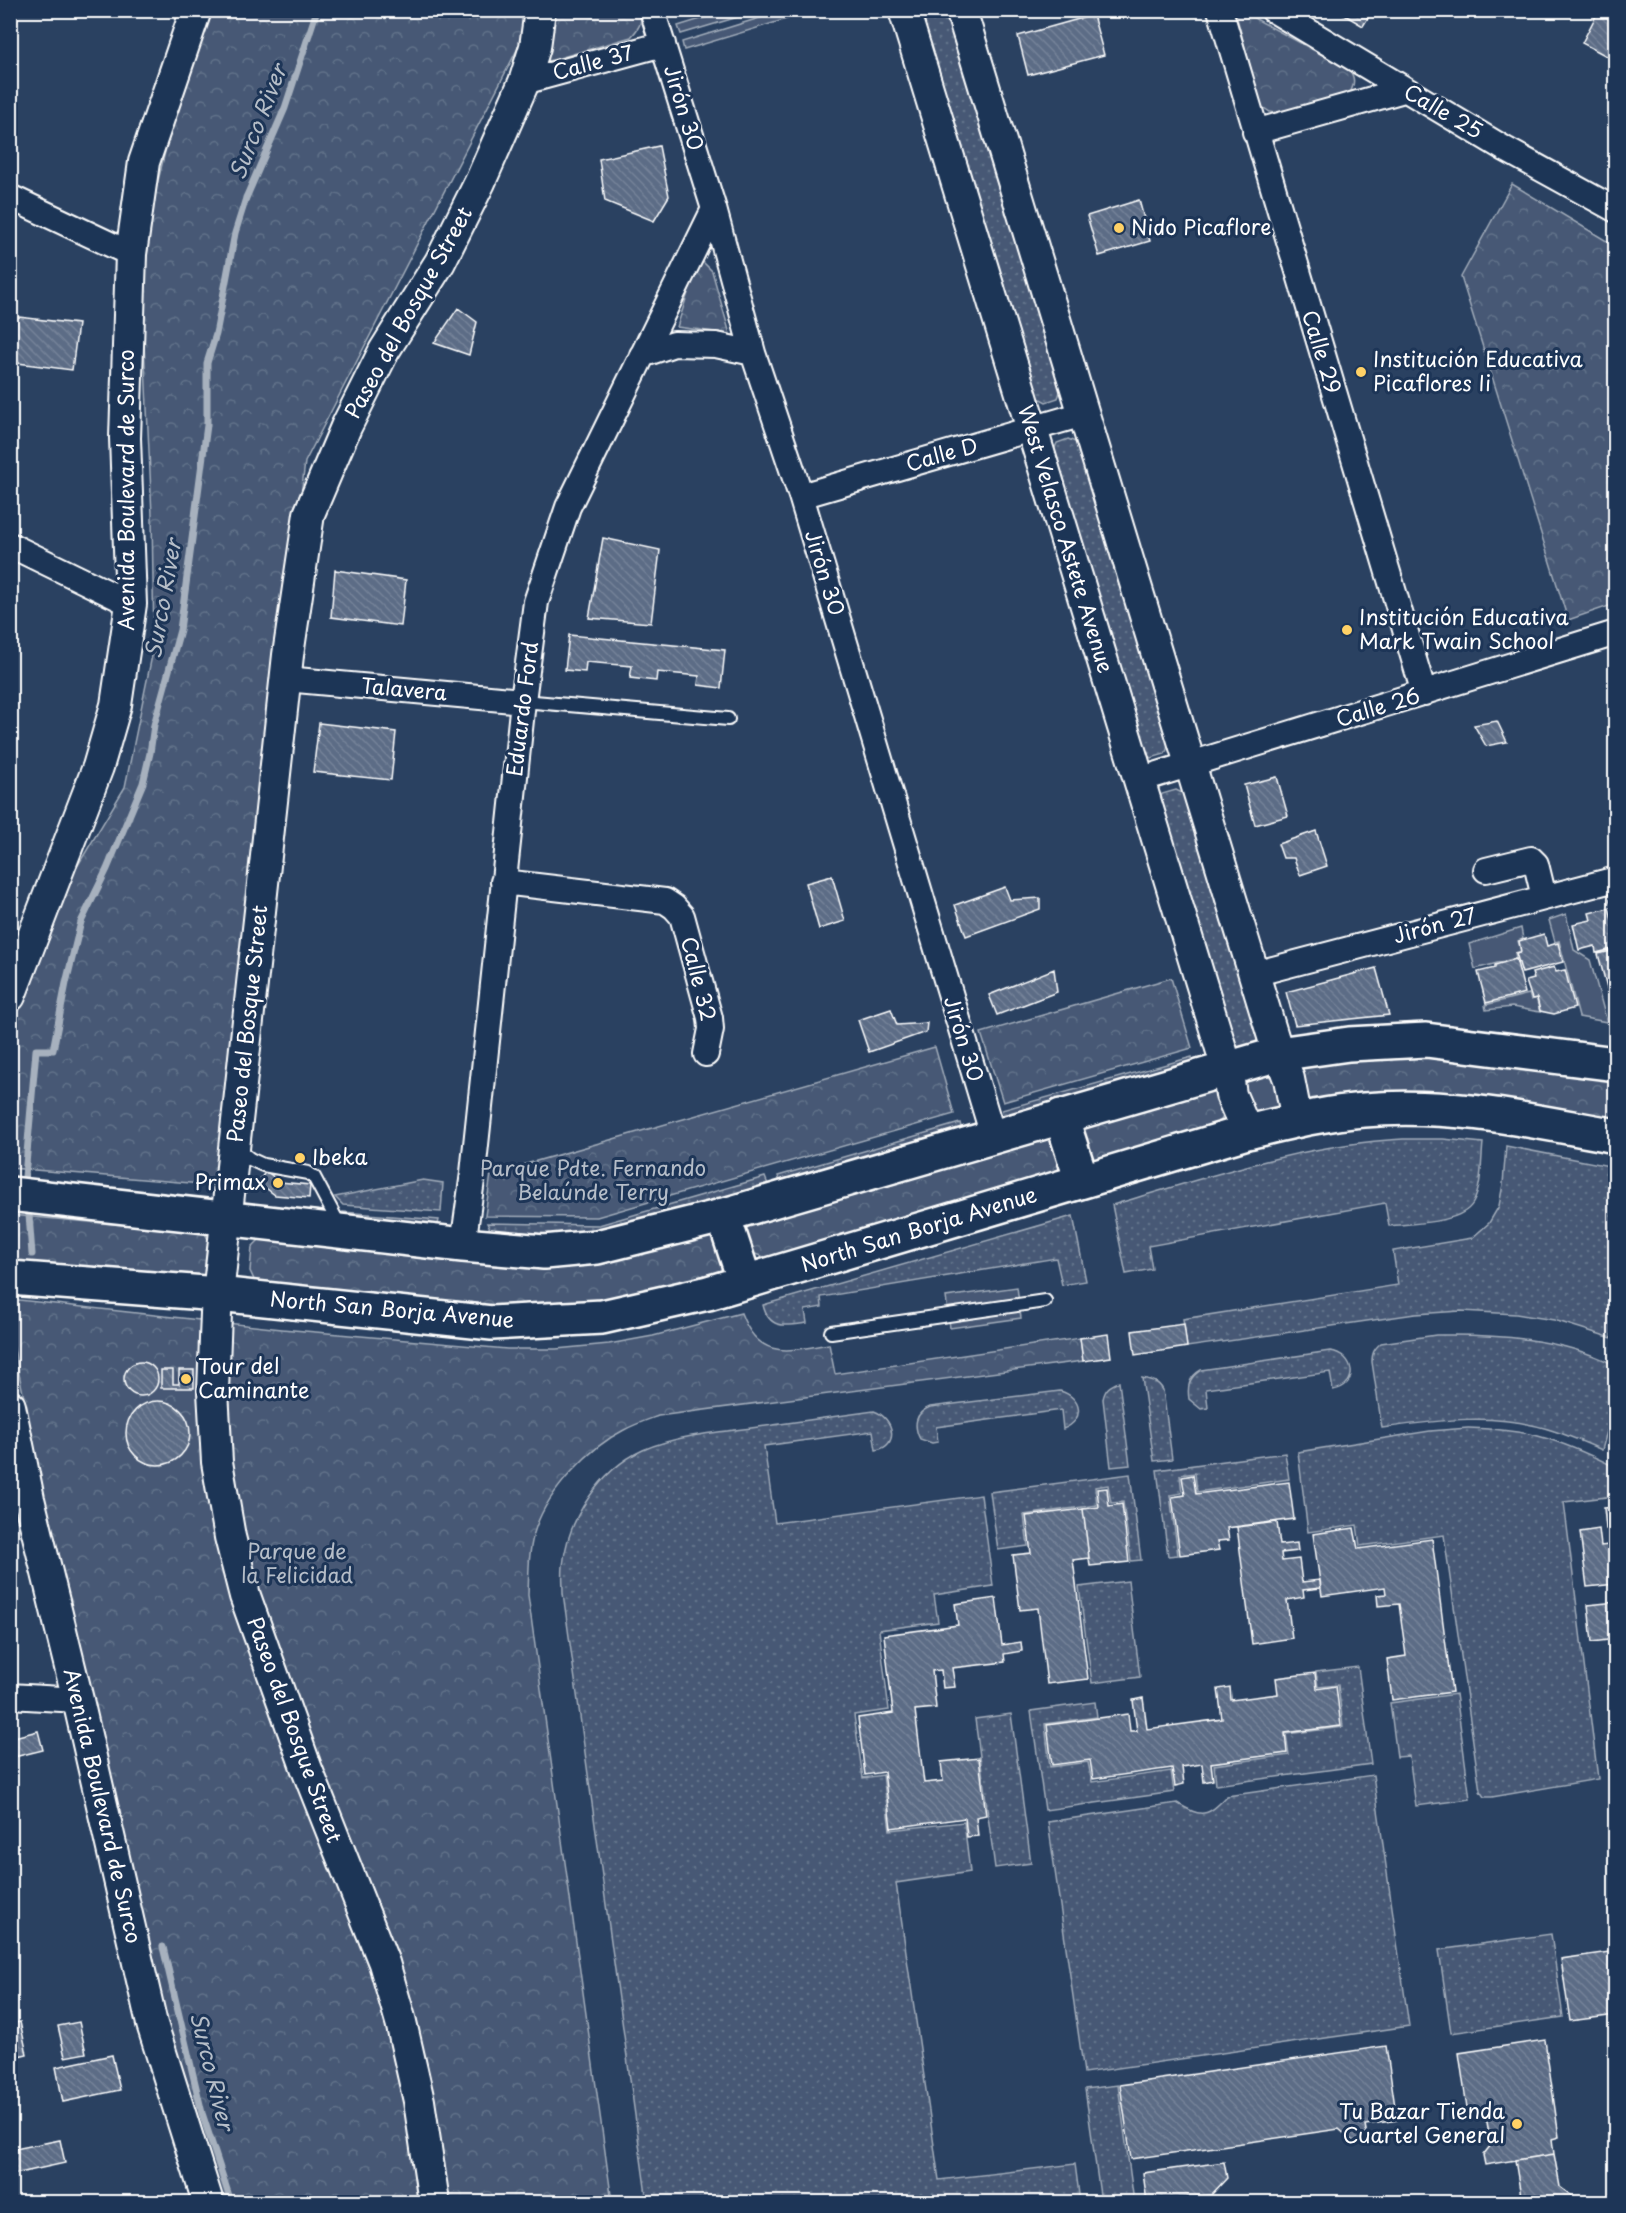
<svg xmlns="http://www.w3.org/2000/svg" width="1626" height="2213" viewBox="0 0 1626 2213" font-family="'Playpen Sans',sans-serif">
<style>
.grass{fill:url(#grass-dots);stroke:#a2acba;stroke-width:1.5}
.park{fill:url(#park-crowns);stroke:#a2acba;stroke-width:1.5}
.garden{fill:#465975;stroke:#a2acba;stroke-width:1.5}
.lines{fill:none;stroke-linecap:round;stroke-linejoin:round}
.stream{stroke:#a7b1be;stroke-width:7}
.building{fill:url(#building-back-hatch);stroke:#fff;stroke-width:1.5}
.service-casing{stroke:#fff;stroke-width:16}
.minor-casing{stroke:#fff;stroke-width:28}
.tertiary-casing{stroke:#fff;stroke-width:34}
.secondary-casing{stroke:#fff;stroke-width:38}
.service{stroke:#1d3557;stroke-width:12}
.minor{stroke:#1d3557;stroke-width:24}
.tertiary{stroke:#1d3557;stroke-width:30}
.secondary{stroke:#1d3557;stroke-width:33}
.poi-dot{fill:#ffd166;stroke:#1d3557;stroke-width:2}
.labels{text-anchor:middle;stroke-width:6;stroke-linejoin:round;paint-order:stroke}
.street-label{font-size:21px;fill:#fff;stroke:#1d3557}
.poi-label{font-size:21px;fill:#fff;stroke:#1d3557;text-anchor:start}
.park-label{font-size:21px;fill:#b5bdc8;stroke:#1d3557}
.water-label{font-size:22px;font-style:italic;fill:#b6bec8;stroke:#1d3557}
</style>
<defs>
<pattern id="grass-dots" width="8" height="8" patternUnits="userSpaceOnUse" patternTransform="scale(1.5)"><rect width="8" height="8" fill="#465975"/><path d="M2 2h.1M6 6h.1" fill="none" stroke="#62728a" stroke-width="1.8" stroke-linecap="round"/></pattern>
<pattern id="park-crowns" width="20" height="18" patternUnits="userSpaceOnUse" patternTransform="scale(1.5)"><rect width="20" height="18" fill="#465975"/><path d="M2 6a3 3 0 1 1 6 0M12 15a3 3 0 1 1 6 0" fill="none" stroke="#62728a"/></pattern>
<pattern id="building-back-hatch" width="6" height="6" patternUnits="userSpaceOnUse" patternTransform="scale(1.5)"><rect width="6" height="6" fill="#5b6c86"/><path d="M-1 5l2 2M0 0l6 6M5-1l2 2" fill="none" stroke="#748298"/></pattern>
</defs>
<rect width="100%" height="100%" fill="#2a4161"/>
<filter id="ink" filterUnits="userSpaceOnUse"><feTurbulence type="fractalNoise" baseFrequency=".0167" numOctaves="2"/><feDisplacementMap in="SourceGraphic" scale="12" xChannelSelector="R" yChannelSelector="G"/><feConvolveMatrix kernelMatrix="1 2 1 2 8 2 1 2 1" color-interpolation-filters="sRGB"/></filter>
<g filter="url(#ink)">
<path class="grass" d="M915,11H947L1062,386L1058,398L1046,402L1033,395Z
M1068,439L1083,445L1171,740L1165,754L1151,758L1141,750L1052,455L1057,443Z
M1176,790L1190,797L1260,1046L1237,1052L1157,807L1162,794Z
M1192,1057L1193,1064L1011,1117L1003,1115L1002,1110Z
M960,1123L963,1135L782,1187L778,1176Z
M1403,1139H1443L1483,1143C1481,1161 1482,1187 1473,1203C1461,1224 1412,1223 1389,1226L1385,1203L1148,1246L1152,1269L1126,1274L1112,1205C1208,1177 1303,1144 1403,1139Z
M1506,1146L1615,1167V1339L1554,1320L1516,1314L1461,1311L1415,1314L1187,1347L1183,1319L1398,1285L1393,1251L1472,1238L1489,1223L1499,1206L1503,1184Z
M765,1177L771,1192L600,1240L491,1231L487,1223L599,1225Z
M423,1180L443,1183L441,1212L343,1205L335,1197Z
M343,1212L439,1220L437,1229L347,1220Z
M1073,1216L1086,1281L1062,1285L1056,1258L821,1297L822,1307L805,1310L807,1323C786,1326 769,1330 763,1305Z
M1436,1335C1497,1334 1560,1338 1615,1365V1402L1602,1450C1586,1443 1570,1436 1554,1431C1498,1412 1439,1420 1382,1428L1372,1362C1372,1353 1374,1349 1381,1343Z
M1330,1351C1355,1354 1360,1386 1333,1390L1330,1372L1206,1389L1208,1408L1201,1409L1189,1399C1187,1386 1189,1377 1201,1370Z
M1142,1378C1152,1380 1158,1381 1163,1390L1172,1459L1154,1461Z
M1119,1382L1130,1465L1111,1467L1103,1399C1105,1389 1109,1386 1119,1382Z
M1060,1391C1082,1397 1086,1420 1063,1429L1061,1410L936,1427L938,1442L932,1443L920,1439C913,1425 915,1413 930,1407Z
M874,1411C894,1418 900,1446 876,1450L873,1431L764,1446L775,1523L981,1495L993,1586L934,1595L938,1622L879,1630L889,1710L854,1715L863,1778L883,1775L890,1830L964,1822L970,1872L896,1883L939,2180L1075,2164L1080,2202H647L563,1593C563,1584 562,1575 563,1566C567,1519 601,1469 643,1450C675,1436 717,1432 751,1428C792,1422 833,1417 874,1411Z
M1468,1428C1491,1429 1515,1430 1538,1436C1564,1443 1591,1455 1615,1467V1496L1564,1502L1598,1779L1492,1797H1484L1480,1791L1444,1535L1360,1546L1357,1525L1308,1532L1298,1452L1430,1431Z
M1285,1453L1289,1479L1197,1492L1195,1473L1180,1475L1182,1493L1170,1495L1178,1555L1168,1556L1157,1470Z
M1130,1474L1141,1560L1131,1561L1123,1502L1111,1503L1108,1485L1095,1487L1097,1505L1024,1515L1028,1546L998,1550L990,1492Z
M1128,1581L1140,1677L1092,1683L1079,1587Z
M1358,1667L1371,1764L1216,1785L1214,1765L1289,1755L1286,1734L1343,1727L1338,1685L1318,1687L1316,1672Z
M1456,1694L1470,1799L1416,1806L1409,1756L1397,1757L1390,1703Z
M1095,1702L1097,1717L1045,1724L1050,1767L1088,1762L1092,1782L1171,1771L1174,1792L1045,1810L1031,1711Z
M1011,1714L1031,1863L995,1868L975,1719Z
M1373,1775L1409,2026L1084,2073L1048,1822L1177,1803C1202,1818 1207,1817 1227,1796Z
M1551,1934L1563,2017L1451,2033L1439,1950Z
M1118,2085L1134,2202H1101L1085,2089Z"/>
<path class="park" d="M210,11H526L521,42L305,462L234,1058L214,1185L11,1168V1027L63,890L125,787L154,646L152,515L142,301L153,201L180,91Z
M549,11H639C644,22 638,29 631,37L549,61L542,57Z
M1235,11H1241L1349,69C1355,78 1355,83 1350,93L1282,114L1270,112L1261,106Z
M1512,184L1615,246V604L1568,620L1461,277Z
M703,262L712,271L730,334L677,327L695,271Z
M1171,978L1192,1048L1003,1102L981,1033Z
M935,1047L954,1114L597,1217L485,1216L491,1174Z
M1415,1053L1615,1071V1118L1487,1098L1316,1106L1301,1094L1299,1073L1313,1059Z
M1206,1088L1220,1093L1226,1112L1218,1125L1097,1161L1083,1151L1080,1135L1087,1122Z
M1039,1136L1058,1143L1063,1161L1054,1176L767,1258L752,1253L745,1231L753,1218Z
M10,1215L204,1232L211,1244L208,1272L200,1280L11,1265Z
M704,1235L718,1240L724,1263L718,1276L649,1293L506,1311L257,1286L250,1271L252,1247L263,1236Z
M10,1299L282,1329L507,1349H556L609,1344L653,1336L741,1313C759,1361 788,1351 829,1344L835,1374L1080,1338L1083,1361L658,1416C647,1420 635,1424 624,1430C590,1447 549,1490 536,1527C528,1549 529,1572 528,1595L612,2202H219L185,2104L53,1539L11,1335Z"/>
<path class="garden" d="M730,10L758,11L681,34L678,26Z
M785,10L813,11L684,50L682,42Z
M1566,914L1574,950L1590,960L1607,1022L1579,1017L1559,941L1555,942L1549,920Z
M1521,928L1523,939L1518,941L1521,951L1515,953L1516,958L1475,969L1469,944Z
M1529,994L1531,1000L1536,998L1540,1012L1512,1007L1486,1010L1485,1005Z
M1264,1074L1277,1080L1279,1105C1273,1112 1259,1115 1250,1111L1243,1087L1251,1077Z
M1017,1287L1021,1318L950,1328L946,1297Z"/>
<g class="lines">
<path class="stream" d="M25,1176L36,1050H53L66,983L81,922L107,869L143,783L150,753L154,725L180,630L207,425V363L216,334L235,233L246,198L285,108L317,10
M29,1215L32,1254
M163,1947L202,2113L231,2202"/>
</g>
<path class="building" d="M1336,10H1373L1363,26Z
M1599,10H1616V61L1582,43Z
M1093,15L1104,55L1028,75L1018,36Z
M659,146L669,196L654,221L605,201L599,159Z
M1139,200L1150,241L1099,256L1087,216Z
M458,308L477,322L469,355L434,343Z
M10,316L78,324L72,370L10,362Z
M603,538L660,550L651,623L589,618Z
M335,570L406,580L401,626L331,617Z
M569,635L725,650L721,688L698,685L699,676L657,672L656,681L630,678L632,666L586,662L585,672L565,670Z
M1497,721L1507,742L1486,746L1474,725Z
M319,723L396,732L391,780L313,772Z
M1277,777L1288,816L1255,825L1244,785Z
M1316,831L1327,866L1300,875L1294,858H1283L1278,844Z
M832,876L845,921L819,929L806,883Z
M1005,887L1010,900L1040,898V909L966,936L955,905Z
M1616,898V921L1610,900Z
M1609,908L1616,934V948L1596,953L1595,946L1579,950L1573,924L1591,920L1589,913Z
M1544,934L1547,946L1558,943L1563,962L1522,973L1516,953L1521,952L1519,941Z
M1616,950V993L1609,995L1598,954Z
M1516,959L1525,993L1486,1003L1478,972L1495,968V965Z
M1554,967L1556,972L1565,970L1575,1008L1554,1014L1540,1011L1537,998L1532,999L1526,981L1534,979L1532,973Z
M1376,968L1389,1015L1295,1025L1286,992Z
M1054,969L1057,992L997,1015L989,995Z
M891,1009L897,1025L927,1023L926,1032L869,1052L858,1020Z
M266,1171L280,1182L310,1185L309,1198L275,1195L258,1182Z
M1184,1324L1187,1347L1135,1355L1132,1331Z
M1108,1334L1111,1357L1083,1361L1080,1338Z
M124 1379a17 17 0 1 1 34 0a17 17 0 1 1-34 0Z
M161,1370H173V1384H179V1370H194V1388H161Z
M126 1433a32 32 0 1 1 64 0a32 32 0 1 1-64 0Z
M1193,1475L1196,1494L1289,1482L1294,1519L1227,1528L1229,1540L1217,1541L1219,1550L1180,1555L1172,1497L1185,1495L1182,1477Z
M1107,1488L1109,1506L1122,1504L1129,1562L1090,1566L1083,1509L1099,1507L1097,1489Z
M1616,1507V1528L1606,1529L1604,1508Z
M1083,1509L1089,1558L1073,1560L1088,1679L1047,1684L1038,1608L1020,1610L1013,1555L1031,1553L1026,1516Z
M1277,1522L1280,1545L1297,1543L1298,1551L1281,1553L1282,1561L1299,1559L1302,1582L1320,1580L1321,1588L1303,1590L1304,1597L1287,1600L1292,1638L1252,1644L1237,1527Z
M1354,1528L1358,1549L1432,1539L1452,1692L1392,1700L1387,1659L1406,1656L1399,1604L1378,1606L1377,1595L1386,1594L1385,1587L1322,1596L1313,1534Z
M1599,1529L1601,1546L1616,1544V1584L1587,1587L1580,1532Z
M996,1598L1002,1645L1021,1642L1022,1651L1004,1654L1005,1662L952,1668L955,1687L943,1688L941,1670L932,1671L936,1708L915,1710L924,1783L943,1781L941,1762L979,1758L986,1815L976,1817L978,1836L967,1837L965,1818L891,1828L884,1772L865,1775L858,1718L893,1713L884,1635L958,1625L955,1604Z
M1616,1602V1639L1592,1642L1588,1605Z
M1315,1673L1317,1689L1336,1686L1341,1726L1285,1733L1287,1753L1211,1763L1213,1780L1204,1782L1202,1764L1182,1767L1184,1784L1175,1786L1172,1768L1093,1779L1090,1760L1052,1765L1047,1725L1128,1714L1130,1731H1137L1133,1700L1143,1698L1147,1729L1222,1719L1218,1689L1230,1687L1231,1700L1278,1694L1276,1678Z
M38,1731L43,1750L10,1758V1738Z
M1616,1951V2015L1570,2021L1561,1959Z
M20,2022L27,2054L10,2058V2024Z
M79,2022L86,2053L65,2057L58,2026Z
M1545,2040L1559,2137L1552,2139L1554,2154L1485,2165L1483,2155L1491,2145L1487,2122L1467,2108L1459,2053Z
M1386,2046L1397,2120L1365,2125L1368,2141L1355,2143L1339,2129L1131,2159L1120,2085Z
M112,2055L120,2090L63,2102L56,2067Z
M60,2140L65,2163L10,2175V2150Z
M1554,2154L1560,2187L1580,2202H1522L1515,2160Z
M1224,2162L1227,2178L1211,2195L1147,2202L1143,2173Z
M1616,2198V2202H1585Z"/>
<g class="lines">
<defs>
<path id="service" d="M523,701L728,719
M235,1147L250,1159L263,1165L308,1173L314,1177L341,1228
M831,1332L1045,1301"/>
<path id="minor" d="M652,10L714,209L753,353L801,496L993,1136
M1220,10L1424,693
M1273,10L1505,149L1616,210
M524,82L663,44
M1255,132L1404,90
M10,197L131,254
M642,355L674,344L716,345L753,353
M801,496L1083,414
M10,545L131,604
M286,679L523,701
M1139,780L1616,633
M1486,870L1531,859L1536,864L1544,897
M503,882L665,901L674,907L682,916L710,1018L711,1029L706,1054
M1254,974L1616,879
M463,1245L473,1173L523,701L536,602L568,507L714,209
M10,1696L78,1700"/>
<path id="tertiary" d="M904,10L1227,1068L1231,1095L1247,1132
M961,10L1274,1040L1289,1079L1297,1120
M10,996L98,767L116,705L131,604L125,438L131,254L144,162L196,10
M10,1406L29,1499L78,1700L152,2024L208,2202
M434,2202L419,2101L401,2022L384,1963L306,1767L245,1596L230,1537L217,1462L213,1391L216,1313L288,655L309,514L346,427L384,351L440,262L480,182L524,82L535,47L540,10"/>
<path id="secondary" d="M1061,1116L1082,1181
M10,1194L463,1245L544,1252L597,1247L714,1218L1278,1054L1349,1044L1426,1040L1616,1064
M723,1215L745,1282
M10,1278L218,1294L492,1323L602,1317L708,1293L1247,1132C1286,1123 1324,1113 1364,1110C1449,1102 1533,1121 1616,1136"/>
</defs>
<use href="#service" class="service-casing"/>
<use href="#minor" class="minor-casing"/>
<use href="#tertiary" class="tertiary-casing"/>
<use href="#secondary" class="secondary-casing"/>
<use href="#service" class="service"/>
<use href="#minor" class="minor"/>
<use href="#tertiary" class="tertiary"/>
<use href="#secondary" class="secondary"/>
</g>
</g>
<g class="poi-dot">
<circle cx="1119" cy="228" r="6"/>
<circle cx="1361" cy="372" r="6"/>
<circle cx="1347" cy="630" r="6"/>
<circle cx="300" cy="1158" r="6"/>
<circle cx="278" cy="1183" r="6"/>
<circle cx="186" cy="1379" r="6"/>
<circle cx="1517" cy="2124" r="6"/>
</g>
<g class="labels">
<g class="street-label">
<text transform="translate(593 63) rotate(-15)" y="7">Calle 37</text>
<text transform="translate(683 108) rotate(73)" y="7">Jirón 30</text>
<text transform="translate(1443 112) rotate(30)" y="7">Calle 25</text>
<text transform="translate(409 313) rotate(-61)" y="7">Paseo del Bosque Street</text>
<text transform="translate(1321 352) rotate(73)" y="7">Calle 29</text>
<text transform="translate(942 455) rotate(-16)" y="7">Calle D</text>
<text transform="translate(127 490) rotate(-90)" y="7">Avenida Boulevard de Surco</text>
<text transform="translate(1065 539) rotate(73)" y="7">West Velasco Astete Avenue</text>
<text transform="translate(824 573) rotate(73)" y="7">Jirón 30</text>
<text transform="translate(404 690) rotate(5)" y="7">Talavera</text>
<text transform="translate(1378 708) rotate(-17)" y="7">Calle 26</text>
<text transform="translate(523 709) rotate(-83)" y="7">Eduardo Ford</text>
<text transform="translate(1435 926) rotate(-15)" y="7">Jirón 27</text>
<text transform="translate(698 979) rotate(76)" y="7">Calle 32</text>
<text transform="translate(248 1024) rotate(-84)" y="7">Paseo del Bosque Street</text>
<text transform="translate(963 1039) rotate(73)" y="7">Jirón 30</text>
<text transform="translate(919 1230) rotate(-17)" y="7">North San Borja Avenue</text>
<text transform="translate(392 1310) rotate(5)" y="7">North San Borja Avenue</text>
<text transform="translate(294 1730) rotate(70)" y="7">Paseo del Bosque Street</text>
<text transform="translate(102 1806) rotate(77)" y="7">Avenida Boulevard de Surco</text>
</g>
<g class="poi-label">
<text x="1131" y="235">Nido Picaflore</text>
<text x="1373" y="367">Institución Educativa<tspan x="1373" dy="24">Picaflores Ii</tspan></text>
<text x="1359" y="625">Institución Educativa<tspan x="1359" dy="24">Mark Twain School</tspan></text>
<text x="312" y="1165">Ibeka</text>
<text x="266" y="1190" text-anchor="end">Primax</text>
<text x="198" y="1374">Tour del<tspan x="198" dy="24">Caminante</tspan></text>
<text x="1505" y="2119" text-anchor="end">Tu Bazar Tienda<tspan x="1505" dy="24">Cuartel General</tspan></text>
</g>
<g class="park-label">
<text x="593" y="1176">Parque Pdte. Fernando<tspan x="593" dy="24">Belaúnde Terry</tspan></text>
<text x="297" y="1559">Parque de<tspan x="297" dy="24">la Felicidad</tspan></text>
</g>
<g class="water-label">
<text transform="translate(258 122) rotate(-69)" y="8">Surco River</text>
<text transform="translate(163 599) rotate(-80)" y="8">Surco River</text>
<text transform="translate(212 2071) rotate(76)" y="8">Surco River</text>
</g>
</g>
<rect width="1626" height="2213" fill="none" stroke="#1d3557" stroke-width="36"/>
<rect x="18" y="18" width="1590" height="2177" fill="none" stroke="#fff" stroke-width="2" filter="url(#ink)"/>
</svg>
